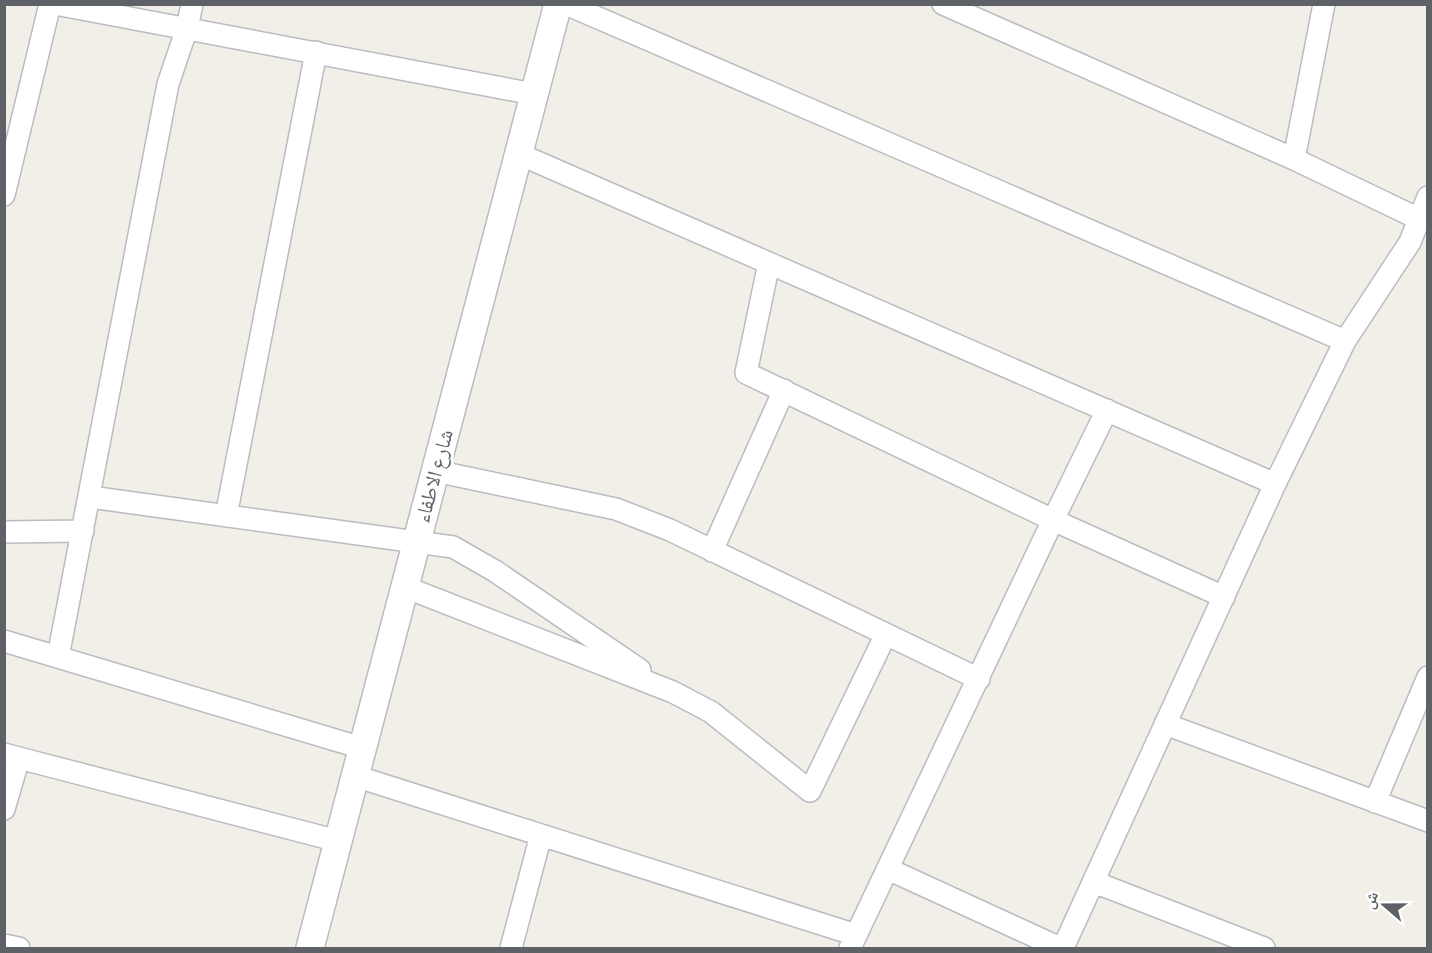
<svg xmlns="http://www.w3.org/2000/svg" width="1432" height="953" viewBox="0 0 1432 953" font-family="'Alegreya Sans','Noto Naskh Arabic',sans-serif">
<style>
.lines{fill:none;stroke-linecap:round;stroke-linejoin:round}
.minor-casing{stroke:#b9bcc0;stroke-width:24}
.tertiary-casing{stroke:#b9bcc0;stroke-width:30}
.minor{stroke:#fff;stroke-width:21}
.tertiary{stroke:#fff;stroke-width:27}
.labels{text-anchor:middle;stroke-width:6;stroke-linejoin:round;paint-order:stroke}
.street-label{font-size:21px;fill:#5e6267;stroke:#fff}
</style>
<rect width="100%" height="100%" fill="#f1efe7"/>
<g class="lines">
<defs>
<path id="minor" d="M55,4L534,94
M566,4L1345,341
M943,4L1294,159L1419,219
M519,154L1275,484
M1294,159L1324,4
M4,195L50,4
M769,263L746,373L1053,520L1224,597
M435,471L616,509L670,530L979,679
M90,497L453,547L495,571L640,670
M226,516L316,52
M4,532L83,531
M712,551L784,390
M405,587L673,692L711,712L810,791L886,634
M4,641L362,748
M58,657L168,84L187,28L192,4
M1165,724L1428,821
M4,754L19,758L4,809
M19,758L338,841
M355,776L856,935
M1375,802L1428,677
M888,869L1060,948
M1094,882L1264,948
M4,945L19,948
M511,948L541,835
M850,948L1053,520L1107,410
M1063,948L1275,484L1345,341L1410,242L1428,197"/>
<path id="tertiary" d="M310,948L558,4"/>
</defs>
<use href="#minor" class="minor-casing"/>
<use href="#tertiary" class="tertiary-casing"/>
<use href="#minor" class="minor"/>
<use href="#tertiary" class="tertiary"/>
</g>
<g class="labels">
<g class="street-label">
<text transform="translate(434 476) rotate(-75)" y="7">شارع الاطفاء</text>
</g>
</g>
<rect width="1432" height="953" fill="none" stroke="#5e6267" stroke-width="12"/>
<g transform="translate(1384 905) rotate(290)" stroke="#ffffff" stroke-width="4.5" paint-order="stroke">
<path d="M0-4.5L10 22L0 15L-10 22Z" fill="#5e6267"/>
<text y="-9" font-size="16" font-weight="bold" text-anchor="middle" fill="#5e6267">ش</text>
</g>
</svg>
